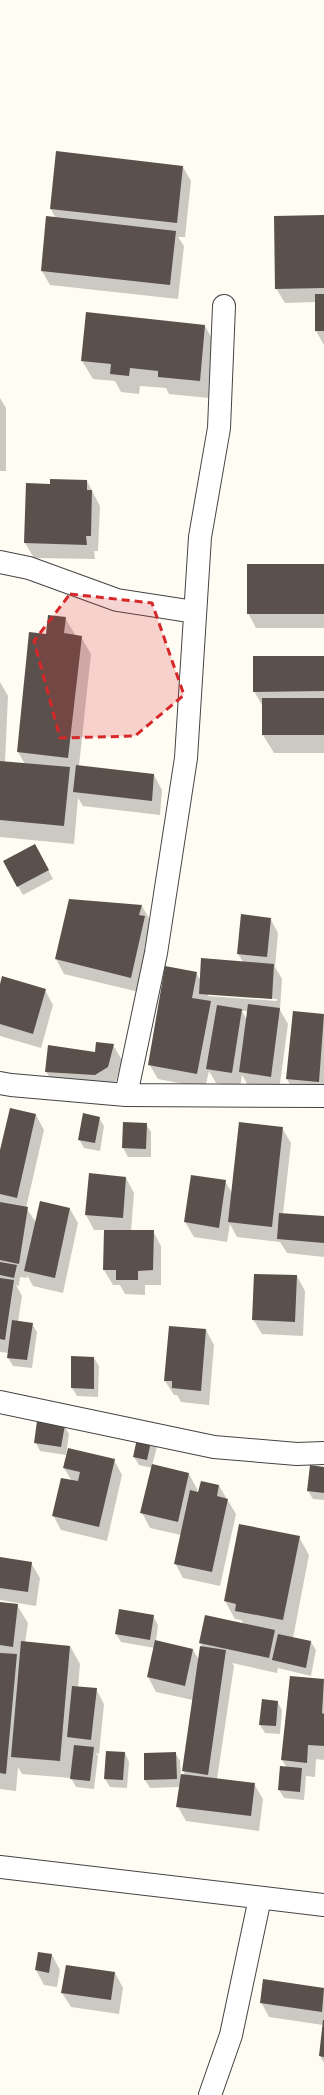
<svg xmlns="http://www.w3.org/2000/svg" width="324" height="2095" viewBox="0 0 324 2095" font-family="Lora,serif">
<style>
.shadow{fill:#0003;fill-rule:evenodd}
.building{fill:#5a514c}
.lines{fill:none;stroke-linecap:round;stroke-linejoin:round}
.minor-casing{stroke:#444;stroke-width:24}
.tertiary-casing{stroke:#444;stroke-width:24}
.minor{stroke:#fff;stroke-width:22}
.tertiary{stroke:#fff;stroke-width:22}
.marked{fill:#d62828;fill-opacity:0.2;stroke:#d62828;stroke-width:3;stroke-dasharray:8 5;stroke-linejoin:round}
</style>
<rect width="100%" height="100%" fill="#fffcf4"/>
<path class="shadow" d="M183,167L191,181L185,237H178L184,246L178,299L50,285L42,271L56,219L51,209Z
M324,216V345L316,331V302L285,303L276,288Z
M205,326L215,344L209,398L169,394L166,388L140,386L139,394L121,392L115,381L93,379L82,361Z
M0,398L6,408V471H0Z
M87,481L100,506L98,551H94L95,559L34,558L25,543L27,484L51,485Z
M324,565V628H256L248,613Z
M65,618L76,636L81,637L91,654L79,766L154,775L162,790L160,815L83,806L78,798L74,844L0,837V682L8,696L5,762L25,764L18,752L46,635Z
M324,657V753H274L263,735V707L254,691Z
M35,845L53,879L23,895L4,862Z
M142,906L150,920L149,924L153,931L139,992L64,974L56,959Z
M270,918L278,933L275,967L282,979L280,1010L288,1024L279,1091L249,1087L242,1075L240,1087L216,1083L209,1071L205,1088L158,1079L149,1064L196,973L201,981L244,963L238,954ZM208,994L277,999V1001L208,996ZM242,1011H248L247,1020Z
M0,987L45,990L53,1005L41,1048L0,1036Z
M293,1012L324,1015V1096L295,1094L287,1079Z
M113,1045L122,1060L116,1081L103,1090L54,1086L46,1071Z
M36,1115L44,1130L26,1208L36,1222L70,1209L78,1223L63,1293L33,1286L27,1275V1278L20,1277L19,1286L16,1285L22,1296L18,1322L32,1324L37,1332L32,1368L13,1366L8,1358L9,1353L0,1352V1155Z
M99,1118L104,1126L100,1151L84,1148L79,1139Z
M124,1123L146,1124L151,1132V1157H128L123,1148Z
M282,1128L291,1143L283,1214L324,1217V1257L287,1253L280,1242L237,1237L230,1224L227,1242L194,1237L185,1222L225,1181L232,1193Z
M126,1178L134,1193L131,1231H153L161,1246V1285H145V1295L125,1294L120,1285H113L104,1270L105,1230H94L86,1215Z
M297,1276L305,1291L303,1336L262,1334L253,1319Z
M206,1330L214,1345L209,1405L181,1402L177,1395H174L165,1381Z
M94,1358L99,1366L98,1397L77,1396L72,1388Z
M64,1425L69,1434L66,1455L40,1451L36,1443Z
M152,1438L157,1447L152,1466L189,1474L197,1489V1492L219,1486L236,1514L220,1586L183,1578L175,1563L181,1535L150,1528L142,1513L152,1468L139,1465L134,1457Z
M114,1460L122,1475L107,1541L61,1530L53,1515L72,1481L64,1468Z
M324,1468V1500L313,1499L308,1491Z
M299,1537L309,1555L293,1638L311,1642L316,1650L311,1676L278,1668L277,1673L232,1663L234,1666L217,1779L254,1784L263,1799L259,1831L186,1821L178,1807L180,1787L150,1788L145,1780L175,1753L180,1761L181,1775H185L183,1771L193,1700L156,1692L148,1677L155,1648L121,1642L116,1634L153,1616L158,1625L156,1641L193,1650L199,1660L203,1648L200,1643L244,1624L241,1620L235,1619L225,1601Z
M0,1558L31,1563L40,1578L36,1606L0,1600Z
M0,1603L17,1605L28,1623L25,1642L70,1646L80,1664L78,1688L96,1689L104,1704L99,1754L96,1753L98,1756L94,1789L76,1787L71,1778L22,1774L18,1767L16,1791L0,1789Z
M290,1677L324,1681V1760L316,1759L315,1777L306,1776L304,1800L284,1798L279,1790L287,1768L282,1760Z
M277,1701L282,1710L280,1734L265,1733L260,1725Z
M125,1753L129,1762L127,1788L110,1787L105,1779Z
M52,1955L60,1970L57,1987L44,1985L36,1970Z
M115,1973L123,1988L119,2014L71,2007L62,1993Z
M264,1980L324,1989V2063L320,2056L323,2025L269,2017L261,2002Z"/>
<path class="building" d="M56,151L183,166L177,223L50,209Z
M324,215V288L275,289L274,216Z
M46,216L176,231L170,285L41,271Z
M315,294H324V331H315Z
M86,312L205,325L200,381L158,377V371L130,368L129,376L110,374L111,364L81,361Z
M50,479L87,480V490H92L91,536H86L87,545L24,543L26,483L50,484Z
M247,564H324V614H247Z
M48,615L66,617L64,633L82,636L68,758L17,752L29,632L46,634Z
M253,656H324V691L253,692Z
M262,698H324V735H262Z
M0,761L70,767L64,826L0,820Z
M76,765L154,774L152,801L73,792Z
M35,844L49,870L17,887L3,861Z
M69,899L142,905L139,915L145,916L131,978L55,959Z
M241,914L271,918L267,957L237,954Z
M201,958L274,964L272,999L199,994Z
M165,966L197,972L192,998L211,1001L197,1074L148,1065Z
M2,976L46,989L33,1034L0,1024V984Z
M248,1004L280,1008L271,1077L239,1072Z
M217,1005L242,1009L232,1073L206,1069Z
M293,1011L324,1014L319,1082L286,1079Z
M96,1042L114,1044L108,1067L95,1075L45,1072L48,1045L95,1052Z
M10,1108L36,1114L17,1198L0,1194V1150Z
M83,1113L100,1117L95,1143L78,1140Z
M123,1122L147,1123L146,1149L122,1148Z
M239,1122L283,1127L272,1227L228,1222Z
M89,1173L126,1177L123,1218L85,1215Z
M191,1175L226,1180L219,1228L184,1222Z
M40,1201L70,1208L55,1278L24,1271Z
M0,1202L28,1207L19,1264L0,1260Z
M279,1213L324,1216V1243L277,1239Z
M104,1230H154L153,1270L138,1271V1280H116V1270H103Z
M0,1262L17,1265L14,1278L0,1275Z
M254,1274L297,1275L295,1322L252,1320Z
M0,1278L14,1280L5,1340L0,1339Z
M12,1320L33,1323L27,1360L7,1358Z
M169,1326L206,1329L201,1391L172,1388V1381H164Z
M71,1356L94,1357V1389L71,1388Z
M37,1421L65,1425L61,1447L34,1443Z
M138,1434L152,1437L147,1460L133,1457Z
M68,1448L115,1459L99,1527L52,1516L61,1478L78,1481L80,1472L63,1468Z
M152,1464L189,1473L178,1522L140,1513Z
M310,1465L324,1467V1493L307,1491Z
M201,1481L219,1485L217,1496L228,1499L212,1572L174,1564L190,1490L198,1492Z
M239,1524L300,1536L283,1620L235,1611L236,1604L224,1601Z
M0,1557L32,1562L28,1592L0,1588Z
M0,1602L18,1604L13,1647L0,1645Z
M119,1609L154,1615L150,1640L115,1634Z
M205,1615L275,1630L269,1658L199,1643Z
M278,1634L311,1641L306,1668L272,1660Z
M155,1640L193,1649L185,1686L147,1677Z
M21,1641L70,1646L60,1761L11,1757Z
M200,1646L226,1650L208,1775L182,1771Z
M0,1653L17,1654L6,1774L0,1773Z
M290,1676L324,1679L322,1713L324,1714V1746L308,1745L307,1763L281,1760Z
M72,1686L97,1688L91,1740L67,1737Z
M262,1699L278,1701L276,1726L259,1725Z
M74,1745L94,1747L90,1781L70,1779Z
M106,1751L125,1752L123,1780L104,1779Z
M176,1752L177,1779L144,1780V1753Z
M280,1766L302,1768L300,1792L278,1790Z
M181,1774L255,1783L251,1816L176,1807Z
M38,1952L52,1954L49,1973L35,1970Z
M66,1965L115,1972L111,2000L61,1993Z
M263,1979L324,1988L322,2012L260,2003Z
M323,2020H324V2057L319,2056Z"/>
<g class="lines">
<defs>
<path id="minor" d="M0,562L29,568L117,600L195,612
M0,1083L11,1085L126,1095L324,1096
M126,1095L156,953L186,758L200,537L219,428L224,306
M0,1402L214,1447L297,1454L324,1453
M210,2095L231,2035L260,1898"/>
<path id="tertiary" d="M0,1867L324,1905"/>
</defs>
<use href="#minor" class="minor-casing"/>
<use href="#tertiary" class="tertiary-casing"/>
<use href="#minor" class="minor"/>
<use href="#tertiary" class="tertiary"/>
</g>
<path class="marked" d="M70,594L152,603L184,695L135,736L60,738L34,641Z"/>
</svg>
